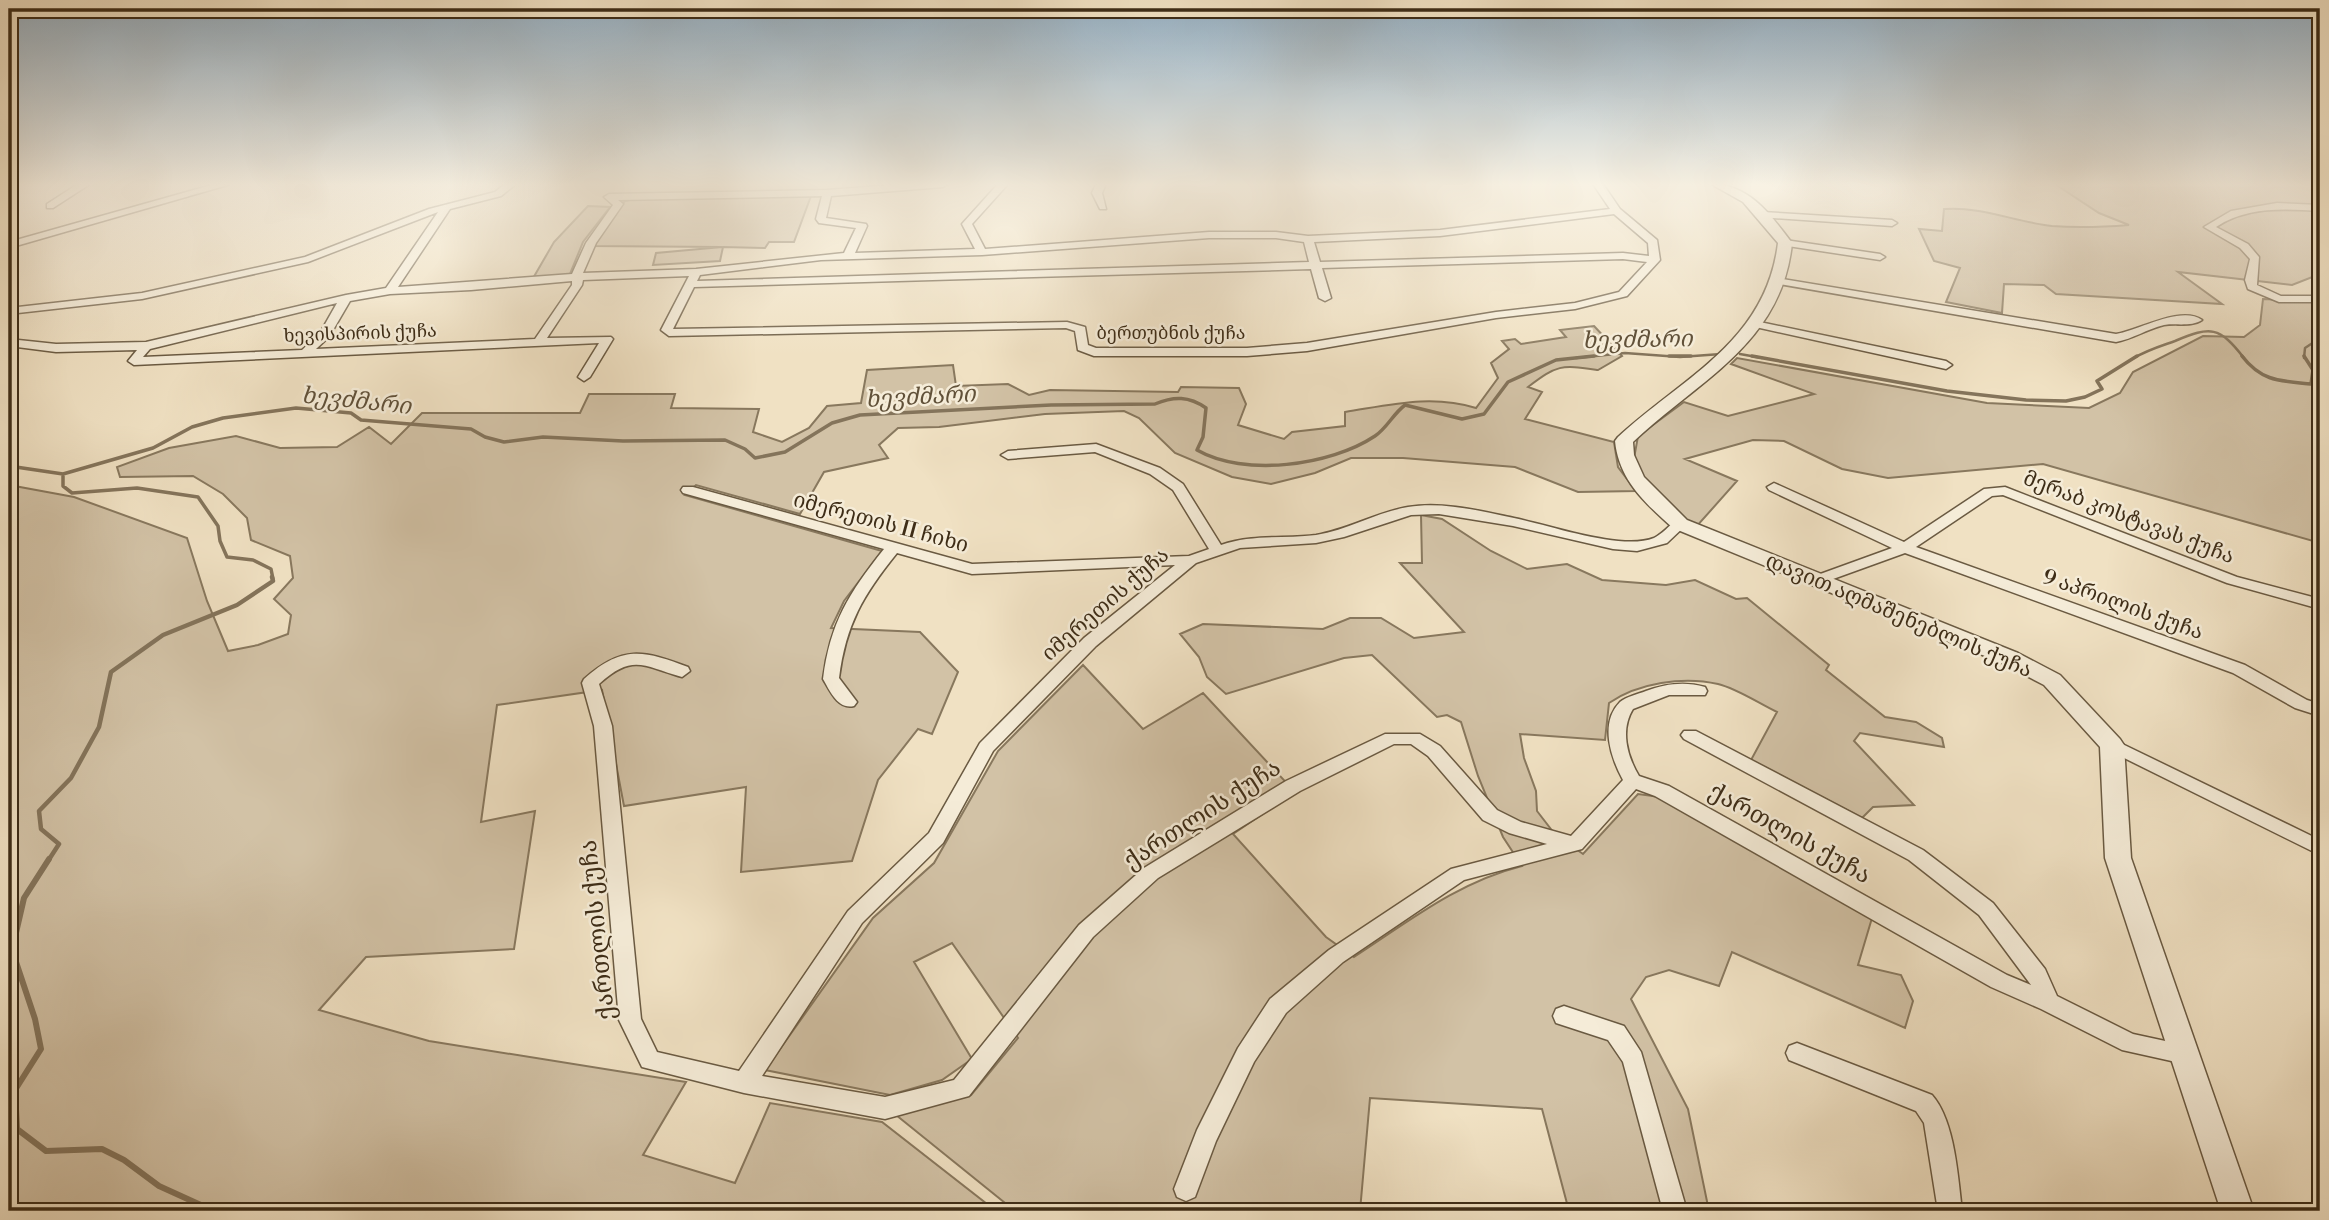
<svg xmlns="http://www.w3.org/2000/svg" width="2329" height="1220" viewBox="0 0 2329 1220" font-family="'Libre Bodoni','Noto Serif Georgian',serif">
<style>
.green{fill:#d2c2a6;stroke:#88785e;stroke-width:2}
.lines{fill:none;stroke-linecap:round;stroke-linejoin:round}
.stream-far3{stroke:#84745b;stroke-width:2.5}
.stream-far2{stroke:#84745b;stroke-width:3.5}
.stream-far1{stroke:#84745b;stroke-width:4.5}
.stream{stroke:#84745b;stroke-width:6}
.minor-casing{stroke:#6a5a42;stroke-width:3}
.tertiary-casing{stroke:#6a5a42;stroke-width:3}
.minor{fill:#f5ecd8;fill-rule:evenodd}
.tertiary{fill:#f5ecd8;fill-rule:evenodd}
.labels{text-anchor:middle;stroke-width:5;stroke-linejoin:round;paint-order:stroke}
.far-street-label{font-size:18px;fill:#3e2d17;stroke:#f5ecd8}
.street-label{font-size:21px;fill:#3e2d17;stroke:#f5ecd8}
.water-label{font-size:23px;font-style:italic;fill:#615139;stroke:#f5ecd8}
.near-street-label{font-size:24px;fill:#3e2d17;stroke:#f5ecd8}
</style>
<rect width="100%" height="100%" fill="#f0e1c3"/>
<filter id="stains"><feTurbulence type="fractalNoise" baseFrequency=".00286" numOctaves="4"/><feColorMatrix values="0 0 0 0 .2 0 0 0 0 .09 0 0 0 0 .02 0 0 0 .5 -.17"/></filter>
<radialGradient id="worn" r=".72"><stop offset=".6" stop-color="#630" stop-opacity="0"/><stop offset="1" stop-color="#630" stop-opacity=".3"/></radialGradient>
<path class="green" d="M2055,184H2320V274L2292,285L2178,272L2222,304L2056,294L2044,285L2004,284L2002,313L1946,302L1960,268L1934,261L1919,229L1942,231L1944,209C1981,206 2015,222 2052,226C2078,228 2104,227 2129,225L2099,213Z
M811,196L794,242H769L765,248L723,247L720,261L653,265L656,253L722,247L591,246L625,201L634,199Z
M588,206L610,207L583,242L570,274L532,280L554,242Z
M2263,299L2320,302V543L2043,464L1888,478L1842,469L1784,441L1753,440L1685,459L1737,481L1696,527L1675,515L1633,464L1638,436L1684,402L1728,416L1814,394L1731,364L1737,358L1987,403L2089,408L2120,393L2133,372L2203,336L2244,337L2260,325Z
M1594,326L1622,356L1598,370C1561,365 1558,364 1528,387L1542,392L1525,419L1614,442L1618,467L1636,491L1578,492L1515,467L1403,458H1351L1315,473L1271,484L1232,477L1175,453L1139,418L1124,411L1045,414L939,427L898,428L879,445L888,458L824,472L800,514L696,485L685,495L882,551L844,601L831,628L920,632L958,672L932,734L918,729L878,780L852,861L741,872L746,787L624,806L602,690L497,705L481,822L535,811L514,949L366,957L319,1010L429,1041L686,1082L643,1155L735,1183L770,1103L882,1122L996,1211H9V485L74,497L187,538L207,601L228,651L258,645L288,634L291,615L274,599L293,578L290,556L251,540L247,518L223,494L193,476L120,477L117,467L169,448L236,436L280,448L337,447L369,427L391,444L422,413H580L589,394H675L671,408L759,409L753,432L782,442L809,428L827,406L861,403L867,370L953,365L956,386L1008,384L1029,395L1050,390L1178,392L1181,387L1239,388L1246,404L1238,425L1284,439L1292,432L1345,426V412C1390,405 1431,394 1476,408L1498,378L1491,363L1509,349L1502,341L1515,339L1521,344L1566,337L1560,330Z
M1421,515L1442,519L1491,551L1527,569L1567,564L1602,580L1666,585L1695,580L1736,599L1747,598L1829,665L1826,670L1885,717L1916,722L1942,738L1944,747L1860,733L1854,741L1914,805L1873,807L1862,818L1751,760L1777,712C1758,703 1738,689 1718,684C1683,676 1638,683 1609,703L1605,740L1520,734L1524,758L1536,791L1537,811L1554,833L1583,854L1638,794L1660,797L1872,918L1858,965L1901,975L1913,1001L1905,1028L1732,952L1719,986L1669,970L1646,977L1631,999L1688,1109L1709,1211H1569L1542,1109L1370,1098L1360,1211H1074L1071,1209L1015,1211L896,1115L971,1095L1018,1038L952,943L914,962L972,1059L942,1080L890,1095L765,1070L873,918L934,863L998,751L1083,665L1143,729L1203,693L1295,792L1233,834L1326,937L1354,957C1408,922 1458,882 1522,866L1503,837L1478,776L1461,722L1447,715L1437,717L1372,655L1344,658L1226,694L1207,677L1199,657L1180,634L1203,624L1323,629L1350,618H1381L1414,638L1464,632L1400,563H1422Z"/>
<g class="lines">
<path class="stream-far3" d="M1740,354L1762,358
M1576,358L1625,353L1680,357L1721,354
M2134,358C2147,350 2161,346 2175,341C2211,326 2219,326 2244,358
M2304,358L2305,348L2320,338"/>
<path class="stream-far2" d="M1669,356H1691
M1752,356L1947,391L2026,400L2066,401L2085,397L2102,389L2097,381L2137,356
M2242,356C2262,382 2281,381 2311,384L2313,370L2304,356
M9,466L63,474L153,448L192,427L223,418L296,408L351,413L361,420L471,429L485,437L504,442L543,437L623,441L725,440L745,449L755,458L785,452L832,423L860,415L1051,405L1155,404C1174,396 1189,396 1206,408L1203,437L1197,450C1244,477 1330,466 1375,436C1387,428 1393,414 1405,405L1462,419L1484,414L1508,382L1556,360L1594,356
M63,474V486L72,493L137,488L198,497L218,526L220,541L227,557L253,560L271,569L273,579"/>
<path class="stream-far1" d="M48,861L59,844L41,829L39,811L71,778L99,727L111,672L163,635L237,605L273,581L272,577"/>
<path class="stream" d="M49,859L24,898L12,950L35,1019L41,1049L15,1090L17,1129L46,1151L102,1149L124,1160L159,1186L214,1211"/>
<defs>
<path id="minor" d="M78,184H90L53,208H47V204Z
M215,184H231L9,248V242Z
M505,184H516L501,196L450,209L398,287L572,274L586,243L613,205L604,197L609,194L827,190L904,184H948L943,187L831,196L826,218L866,224L867,226L855,253L975,249L962,224L998,184H1008L972,224L985,249L1209,232H1276L1308,236L1440,230L1610,209L1593,184H1603L1620,209L1657,240L1660,260L1627,296L1575,309L1496,318L1307,351L1247,356H1094L1078,350L1075,331L1066,328L669,336L661,330L689,276L583,280L582,285L547,338L611,337L613,339L590,377L584,381L578,377L599,343L134,365L128,361L137,350L56,352L9,346V339L56,344L146,342L346,295L386,288L438,212L308,262L142,299L9,314V308L142,293L305,257L429,209L495,192ZM822,196L816,219L819,223L856,228L844,253L696,269L583,273L596,243L623,204L618,200ZM1614,214L1648,243L1649,256L1623,253L1320,262L1314,242L1440,236ZM1209,238H1276L1304,242L1309,262L697,281L700,275L821,260L982,255ZM1623,259L1647,262L1619,292L1575,303L1496,312L1307,343L1247,348H1096L1088,345L1085,327L1067,322L673,329L694,287L1311,269L1319,298L1325,301L1331,298L1322,268ZM572,281V285L535,339L316,349L329,337L350,301L390,294L471,290ZM337,303L320,333L302,350L143,357L150,349Z
M1096,184H1106L1102,193L1106,209H1100L1092,193Z
M2277,203L2320,205V211C2284,209 2248,206 2216,227L2248,244L2259,257L2257,285L2281,296H2320V302H2279L2248,289L2245,280L2250,259L2240,248L2204,227L2231,211Z
M1762,212L1892,220L1897,223L1892,226L1759,217L1757,215Z
M1785,240L1880,254L1885,257L1880,260L1781,245L1780,243Z
M1777,278L2116,334C2138,331 2181,305 2202,320C2192,327 2176,323 2164,325C2147,329 2133,339 2116,342L1773,283L1772,281Z
M1755,321L1946,361L1952,365L1946,369L1751,326L1749,324Z
M1096,444L1160,468L1183,484L1221,545C1252,534 1285,539 1316,535C1348,530 1377,512 1408,507C1442,501 1481,511 1514,518C1550,525 1621,551 1654,538C1662,534 1669,526 1675,521H1685L1687,524L1667,543L1637,551L1613,549L1513,526L1439,514L1411,515L1344,537L1316,543L1240,548L1196,563L1096,646L993,751L943,843L862,923L762,1076L885,1097L954,1080L1079,925L1144,868L1286,781L1385,734H1420L1440,746L1497,810L1521,822L1571,836L1623,780C1611,758 1599,723 1620,702C1626,697 1638,694 1646,691C1665,684 1684,681 1705,687L1707,691L1705,695H1669L1633,709C1620,730 1627,756 1639,776L1669,786L2007,975L2031,985L1979,915L1909,860L1684,739L1681,735L1684,731H1696L1923,850L1993,903L2045,969L2057,996L2133,1034L2193,1047L2196,1054L2193,1061L2185,1064L2122,1050L2041,1009L1991,987L1655,796L1636,789L1582,849L1464,880L1343,962L1286,1013L1254,1062L1216,1141L1195,1197L1186,1201L1177,1197L1174,1189L1197,1130L1238,1048L1270,999L1329,950L1451,869L1547,844L1509,833L1483,820L1428,756L1411,744H1394L1300,791L1158,878L1093,937L969,1096L885,1119L744,1093L642,1067L619,1020L594,726L582,683L584,679C622,645 643,650 688,667L690,671L682,677C643,666 633,653 599,684L612,726L641,1019L657,1052L739,1071L848,911L929,833L980,743L1084,638L1175,565L972,574L897,553C863,595 846,624 839,678L857,702L854,706C838,710 830,691 823,679C830,623 849,593 884,549L683,493L681,490L683,487H693L972,564L1189,556L1209,549L1173,490L1150,474L1095,452L1008,459L1001,455L1008,451Z
M1774,483L1904,542L1984,489L2005,487L2237,577L2320,599V609L2227,583L2003,495L1992,496L1916,547L2245,665L2307,700L2320,704V716L2295,708L2233,673L1905,553L1822,583H1812L1809,580L1812,577L1892,548L1769,490L1767,487Z
M2112,739L2320,840V855L2106,749L2103,745L2106,741Z
M1564,1006L1624,1026L1641,1052L1687,1211H1663L1623,1062L1608,1040L1556,1023L1553,1016L1556,1009Z
M1797,1043L1932,1095C1955,1121 1958,1178 1962,1211H1938L1924,1123L1916,1111L1789,1060L1786,1053L1789,1046Z"/>
<path id="tertiary" d="M1711,184C1749,184 1771,215 1792,243C1782,344 1698,380 1633,442L1634,455L1644,477L1687,520L2018,653L2060,675L2120,739L2124,745L2131,858L2254,1211H2221L2105,858L2100,747L2044,685L2002,663L1673,528C1645,503 1619,480 1615,441L1618,437C1683,377 1766,342 1778,243L1743,202Z"/>
</defs>
<use href="#minor" class="minor-casing"/>
<use href="#tertiary" class="tertiary-casing"/>
<use href="#minor" class="minor"/>
<use href="#tertiary" class="tertiary"/>
</g>
<linearGradient id="sky" x2="0" y2="1"><stop stop-color="#93aec2"/><stop offset="0.52" stop-color="#f8f2e4"/><stop offset="1" stop-color="#f8f2e4" stop-opacity="0"/></linearGradient>
<rect width="2329" height="355" fill="url(#sky)"/>
<g class="labels">
<g class="far-street-label">
<text transform="translate(360 333) rotate(-2)" y="6">ხევისპირის ქუჩა</text>
<text x="1171" y="339">ბერთუბნის ქუჩა</text>
</g>
<g class="street-label">
<text transform="translate(2129 517) rotate(21)" y="7">მერაბ კოსტავას ქუჩა</text>
<text transform="translate(881 522) rotate(15)" y="7">იმერეთის II ჩიხი</text>
<text transform="translate(1105 604) rotate(-41)" y="7">იმერეთის ქუჩა</text>
<text transform="translate(2123 604) rotate(20)" y="7">9 აპრილის ქუჩა</text>
<text transform="translate(1899 615) rotate(23)" y="7">დავით აღმაშენებლის ქუჩა</text>
</g>
<g class="water-label">
<text transform="translate(1637 339) rotate(-1)" y="8">ხევძმარი</text>
<text transform="translate(920 396) rotate(-3)" y="8">ხევძმარი</text>
<text transform="translate(356 400) rotate(6)" y="8">ხევძმარი</text>
</g>
<g class="near-street-label">
<text transform="translate(1202 814) rotate(-33)" y="8">ქართლის ქუჩა</text>
<text transform="translate(1790 833) rotate(29)" y="8">ქართლის ქუჩა</text>
<text transform="translate(597 930) rotate(-96)" y="8">ქართლის ქუჩა</text>
</g>
</g>
<rect width="2329" height="1220" fill="none" stroke="#f0e1c3" stroke-width="35"/>
<rect x="10" y="10" width="2308" height="1199" fill="none" stroke="#3e2d17" stroke-width="3.5"/>
<rect x="18" y="18" width="2294" height="1185" fill="none" stroke="#3e2d17" stroke-width="2"/>
<rect width="100%" height="100%" filter="url(#stains)"/>
<rect width="100%" height="100%" fill="url(#worn)"/>
</svg>
